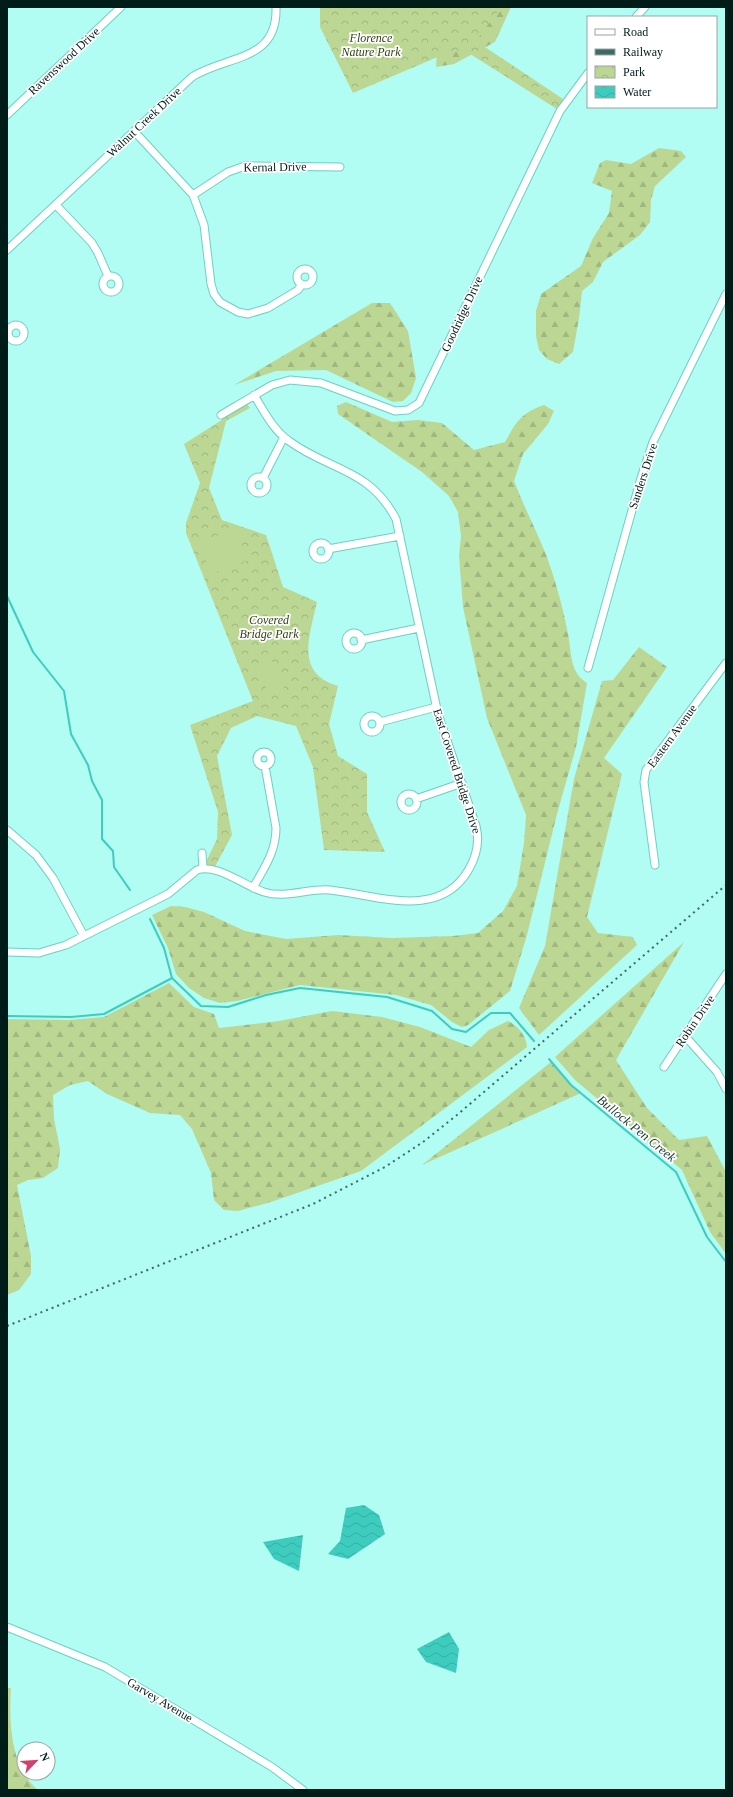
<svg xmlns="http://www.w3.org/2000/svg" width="733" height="1797" viewBox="0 0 733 1797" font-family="'Times New Roman',serif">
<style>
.forest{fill:url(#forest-firs)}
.park{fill:url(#park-crowns)}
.pitch{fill:#bcd794}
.water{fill:url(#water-waves)}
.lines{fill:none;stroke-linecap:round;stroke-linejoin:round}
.stream{stroke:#3eccbf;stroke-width:2}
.street-casing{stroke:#6dcfc4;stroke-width:9}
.street{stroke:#fff;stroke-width:7}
.rail{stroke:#3e6a65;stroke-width:2;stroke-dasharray:2 4;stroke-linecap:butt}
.labels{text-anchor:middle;stroke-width:3.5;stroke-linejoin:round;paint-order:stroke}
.park-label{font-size:12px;font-style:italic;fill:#304012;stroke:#fff}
.street-label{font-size:12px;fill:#001c19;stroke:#fff}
.water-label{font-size:13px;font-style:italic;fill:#223f3c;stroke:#fff}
</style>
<defs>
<pattern id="forest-firs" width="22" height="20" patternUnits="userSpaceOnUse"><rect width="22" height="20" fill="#bcd794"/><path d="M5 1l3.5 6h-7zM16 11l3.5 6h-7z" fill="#a0b87f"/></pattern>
<pattern id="park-crowns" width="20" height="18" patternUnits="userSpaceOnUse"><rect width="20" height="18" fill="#bcd794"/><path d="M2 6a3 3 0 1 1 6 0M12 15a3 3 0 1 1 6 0" fill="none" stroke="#a0b87f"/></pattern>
<pattern id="water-waves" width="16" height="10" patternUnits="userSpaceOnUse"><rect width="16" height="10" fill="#3eccbf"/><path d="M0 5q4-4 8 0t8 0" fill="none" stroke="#35afa4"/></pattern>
</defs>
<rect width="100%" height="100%" fill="#b1fcf3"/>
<path class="forest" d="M446,7H511L495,42L454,64L436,67L439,25Z
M659,148L681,151L686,157L655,186L651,200L650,222L640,235L603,262L593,282L582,291L579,318L573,352L559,364L547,359L539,350L536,336V311L541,294L581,266L593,238L609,213L612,191L592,183L600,163L606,160L631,164Z
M372,303H390L408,331L416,378L411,393L403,401L393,402L326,370L276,371L234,385Z
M346,402L392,422L418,420L442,423L474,450L505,442C517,421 521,413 544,405L554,411L548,424L523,454L514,481C524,507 537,532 547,557C556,582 563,608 568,634C572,653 569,672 587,683L576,747L557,814L527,935L510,991L468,1025L462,1027L452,1022L431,1005L396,995L300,985L237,1001L220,1003L204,998L189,988L176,974L168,948L152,915L171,906L185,907L204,912L245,931L286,939L338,935L392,938L453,936L478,933L503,911L517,886L524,843L526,815L487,718L463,607L459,556L461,536L458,512L449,496L422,472L338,414L337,406Z
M639,647L667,667L604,758L622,774L587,917L598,933L633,937L637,945L539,1035L519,1008L545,946L574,779L602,681L613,680Z
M684,942L616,1060L647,1108L679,1140L707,1136L726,1172V1254L710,1232L682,1170L575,1080L555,1057Z
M169,983L194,1007L214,1014L219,1028L279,1021L332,1011L382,1017L420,1027L471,1047L489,1030L508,1021C518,1026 526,1035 527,1047L361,1171L271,1202L238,1211L224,1210L214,1200L211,1173L192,1129L180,1115L150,1113L107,1094L88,1081L70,1085L53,1095L54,1119L60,1149L58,1168L43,1178L28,1180L17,1185L31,1256V1274L19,1290L7,1295V1019L68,1020L104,1017Z
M551,1062L571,1085L581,1093L422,1165Z
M7,1688H11C9,1722 10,1767 38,1790H7Z"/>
<path class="park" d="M320,7H501L476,41L566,101L560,111L464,50L440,56L353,93L320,27Z
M247,404L250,408L226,421L209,488L222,520L266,535L283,587L317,602C310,634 294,674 338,686L329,724L338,756L367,774V812L385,852L324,850L313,767L296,726L257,716L231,728L217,756L232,835L213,870L203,868L217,839L218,812L190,725L253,701L186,533V523L200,483L184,444Z"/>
<path class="pitch" d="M235,529L248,560L211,574L199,543Z
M274,661L285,690L269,695L258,667Z"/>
<path class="water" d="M364,1505L379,1515L385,1534L348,1559L328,1554L340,1541L346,1508Z
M303,1535L299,1571L274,1559L263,1542Z
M449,1632L459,1649L456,1673L426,1662L417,1649Z"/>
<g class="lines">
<path class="stream" d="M7,596L33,652L64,691L71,734L88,765L92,781L102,800V839L113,851L114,867L130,890
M150,919L164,948L172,978
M7,1016L71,1017L104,1014L172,978L201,1006L228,1007L266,995L300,988L387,997L432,1011L452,1029L466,1032L491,1013H510L534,1041
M549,1059L571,1085L676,1172L707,1237L726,1262"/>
<defs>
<path id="street" d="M636,17L645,7
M7,115L121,7
M134,131L193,195L204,225L211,284L214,294L220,302L238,312L248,314L268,308L298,290L302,284
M193,195L228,172L245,166L340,167
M56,205L92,243L98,253L108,276
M7,250L192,77C227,55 278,62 276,7
M297 277a8 8 0 1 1 16 0a8 8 0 1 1-16 0Z
M103 284a8 8 0 1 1 16 0a8 8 0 1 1-16 0Z
M8 333a8 8 0 1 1 16 0a8 8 0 1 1-16 0Z
M221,415L272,385L290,380L321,383L395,411L408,410L419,403L560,111L588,73
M251 485a8 8 0 1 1 16 0a8 8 0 1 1-16 0Z
M263,478L284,437
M313 551a8 8 0 1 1 16 0a8 8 0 1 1-16 0Z
M328,549L400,536
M346 641a8 8 0 1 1 16 0a8 8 0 1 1-16 0Z
M361,640L419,628
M588,668L641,478L653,442L726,294
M364 724a8 8 0 1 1 16 0a8 8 0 1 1-16 0Z
M380,722L436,707
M257 759a7 7 0 1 1 14 0a7 7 0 1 1-14 0Z
M401 802a8 8 0 1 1 16 0a8 8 0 1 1-16 0Z
M416,799L462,783
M7,830L36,855L53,878L84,936
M202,853L203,868
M655,865L644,782L646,770L726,663
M253,888C264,868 276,852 276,828L265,766
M7,952L39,953L66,945L168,894L197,870C217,863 244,886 264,892C286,899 308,888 330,890C377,895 440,921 469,869C477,855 480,842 476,826L438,714L396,519C369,468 330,471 289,441C273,430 264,411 254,395
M685,1036L717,1072L726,1089
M664,1067L726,974
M7,1627L105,1667L272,1767L303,1790"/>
</defs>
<use href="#street" class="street-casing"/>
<use href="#street" class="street"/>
<path class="rail" d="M7,1326L313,1204L385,1167L423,1142L457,1115L726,885"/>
</g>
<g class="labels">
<g class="park-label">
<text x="371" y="42">Florence<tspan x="371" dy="14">Nature Park</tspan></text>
<text x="269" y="624">Covered<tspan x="269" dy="14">Bridge Park</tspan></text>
</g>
<g class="street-label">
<text transform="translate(64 61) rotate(-43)" y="4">Ravenswood Drive</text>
<text transform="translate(144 122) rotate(-43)" y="4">Walnut Creek Drive</text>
<text transform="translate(275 167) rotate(-1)" y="4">Kernal Drive</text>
<text transform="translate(462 314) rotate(-65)" y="4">Goodridge Drive</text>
<text transform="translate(643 476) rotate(-72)" y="4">Sanders Drive</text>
<text transform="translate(672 736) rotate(-54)" y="4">Eastern Avenue</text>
<text transform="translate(457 771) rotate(72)" y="4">East Covered Bridge Drive</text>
<text transform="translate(695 1021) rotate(-56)" y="4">Robin Drive</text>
<text transform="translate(160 1700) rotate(31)" y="4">Garvey Avenue</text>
</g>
<g class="water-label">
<text transform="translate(637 1128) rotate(39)" y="5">Bullock Pen Creek</text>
</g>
</g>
<rect width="733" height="1797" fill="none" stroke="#001c19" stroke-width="16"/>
<rect x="587" y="16" width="130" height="92" fill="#ffffff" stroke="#99a4a3"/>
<rect x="595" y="29" width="20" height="6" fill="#ffffff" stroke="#99a4a3"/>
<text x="623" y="36" font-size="12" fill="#001c19">Road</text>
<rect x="595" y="49" width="20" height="6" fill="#3e6a65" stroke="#99a4a3"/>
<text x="623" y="56" font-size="12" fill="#001c19">Railway</text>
<rect x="595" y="66" width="20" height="12" fill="url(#park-crowns)" stroke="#99a4a3"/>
<text x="623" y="76" font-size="12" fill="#001c19">Park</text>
<rect x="595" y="86" width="20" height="12" fill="url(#water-waves)" stroke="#99a4a3"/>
<text x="623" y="96" font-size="12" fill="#001c19">Water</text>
<g transform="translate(36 1761) rotate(65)"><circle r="19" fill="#ffffff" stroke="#99a4a3"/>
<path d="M0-3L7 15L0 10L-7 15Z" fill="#d0426d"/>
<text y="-6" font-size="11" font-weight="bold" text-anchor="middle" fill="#001c19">N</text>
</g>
</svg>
